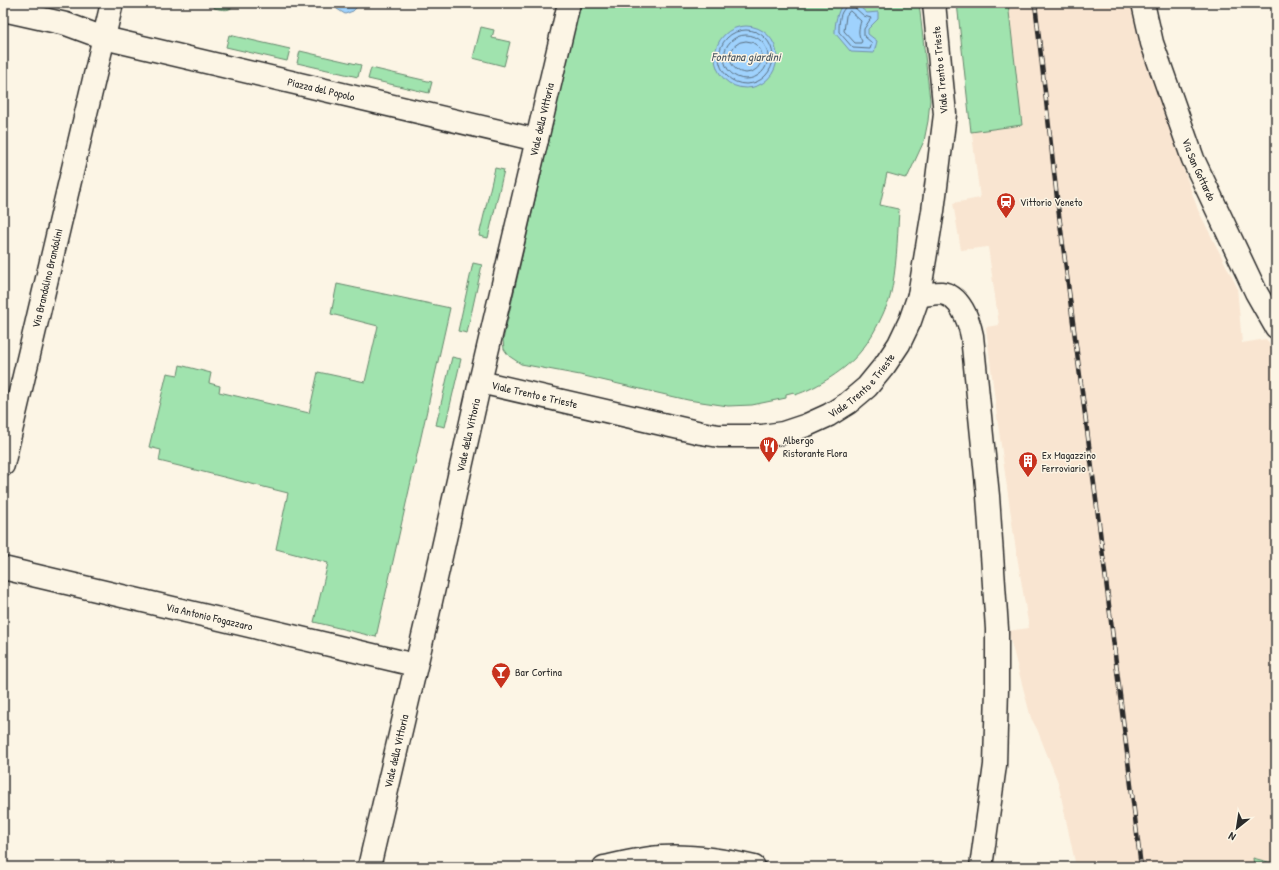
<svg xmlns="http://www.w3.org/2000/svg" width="1279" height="870" viewBox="0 0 1279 870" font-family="'Patrick Hand',sans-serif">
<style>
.built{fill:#f9e5d1}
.green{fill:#a0e3ae;stroke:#66876c}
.water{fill:#9fd2fd;stroke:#718fa9}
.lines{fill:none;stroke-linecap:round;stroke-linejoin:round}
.shore{stroke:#596e7f;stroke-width:1}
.minor-casing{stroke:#2b2b2b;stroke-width:25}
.minor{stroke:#fcf5e5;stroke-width:22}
.rail-casing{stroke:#2b2b2b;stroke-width:4.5}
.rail{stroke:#fcf5e5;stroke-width:3;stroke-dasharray:9;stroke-linecap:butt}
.labels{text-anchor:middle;stroke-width:3;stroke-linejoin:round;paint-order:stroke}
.street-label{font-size:11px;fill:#2b2b2b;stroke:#fcf5e5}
.poi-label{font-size:11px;fill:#2b2b2b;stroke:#fcf5e5;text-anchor:start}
.water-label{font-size:12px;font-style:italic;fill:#485560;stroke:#fcf5e5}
</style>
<rect width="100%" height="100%" fill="#fcf5e5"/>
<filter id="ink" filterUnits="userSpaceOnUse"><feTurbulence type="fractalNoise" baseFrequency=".025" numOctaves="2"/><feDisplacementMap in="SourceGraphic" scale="8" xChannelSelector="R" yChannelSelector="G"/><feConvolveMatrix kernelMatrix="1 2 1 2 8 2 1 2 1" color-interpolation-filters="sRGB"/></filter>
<g filter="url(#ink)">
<path class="built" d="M982,3H1133L1163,110L1198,210L1237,287L1242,343L1266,339L1276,354V864L1254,858V867H1076L1058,782L1037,729L1031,718L1008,631L1029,628L1015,544L997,417L986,327L999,325L988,247L961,250L953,203L980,198L964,71Z"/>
<path class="green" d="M216,3H236C230,12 224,10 214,8Z
M580,3H919L930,100L928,121L924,141L908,176L905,178L887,173L880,205L898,209L899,211C897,240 897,269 890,297C889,303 885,308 883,314C877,327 870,340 861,351C847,369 817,388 795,395L794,392L786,394V398L752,405L728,406L688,400L580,375L521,364L509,356L504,349L503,340Z
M957,3H1008L1022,125L971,132Z
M481,27L494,30L492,38L510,42L504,66L473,58Z
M229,35L290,49L287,61L226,47Z
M300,51L361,65L358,77L297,63Z
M371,68L432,82L429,93L368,79Z
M495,168L504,170L488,238L479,236Z
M473,263L482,265L467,333L458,331Z
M337,284L450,308L376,637L314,622L328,563L276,549L288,493L159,461L161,450L149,447L167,373L178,375L180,365L211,373L209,383L220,386L219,392L309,413L318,372L365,382L378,326L331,314Z
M452,357L461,359L445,427L436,425Z
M1253,858L1276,864V867H1254Z"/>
<path class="water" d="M334,3H361L353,11L345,14L337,9Z
M843,3H855L867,13L878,12V19L868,29V34L877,41L874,53L851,52L835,33C835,22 837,13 843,3Z
M715 57a31 31 0 1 1 62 0a31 31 0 1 1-62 0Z"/>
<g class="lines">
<path class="shore" d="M846,3C846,7 844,9 842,12C839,18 839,26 839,32L853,48L870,49L872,43L864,36V29L871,18L864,16L854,7L853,3
M850,11L861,21C859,28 857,34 862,41L861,43H855L844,31L846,16Z
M719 57a27 27 0 1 1 54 0a27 27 0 1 1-54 0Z
M724 57a22 22 0 1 1 44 0a22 22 0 1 1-44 0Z
M730 57a16 16 0 1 1 32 0a16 16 0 1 1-32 0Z"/>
<defs>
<g id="minor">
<path id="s1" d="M1143,3L1152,43L1193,159L1256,292L1276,327"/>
<path id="s2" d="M3,10L66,24L104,38L537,140"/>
<path d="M919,295C926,295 934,293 941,293C960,295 969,321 972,336L988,496L997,629V688L995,765L981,867"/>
<path id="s3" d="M480,382L701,433L719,436H762L783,433L807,425L829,415L848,403L867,387L885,365L899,344L910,321L919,295L933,211L945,114L934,3"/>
<path id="s4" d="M3,465L112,3"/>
<path id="s5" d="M3,568L415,665"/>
<path id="s6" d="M369,867L427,619L480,382L569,3"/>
<path d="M604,867C623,863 642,858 662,857C692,855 724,860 754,867"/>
</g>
</defs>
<use href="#minor" class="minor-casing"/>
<use href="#minor" class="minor"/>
<defs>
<path id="rail" d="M1035,3L1058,207L1096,499L1141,867"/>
</defs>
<use href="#rail" class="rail-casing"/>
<use href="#rail" class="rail"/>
</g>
</g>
<defs>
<symbol id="station-pin" viewBox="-11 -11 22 30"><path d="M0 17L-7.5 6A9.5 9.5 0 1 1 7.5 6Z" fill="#c8321e" stroke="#fcf5e5"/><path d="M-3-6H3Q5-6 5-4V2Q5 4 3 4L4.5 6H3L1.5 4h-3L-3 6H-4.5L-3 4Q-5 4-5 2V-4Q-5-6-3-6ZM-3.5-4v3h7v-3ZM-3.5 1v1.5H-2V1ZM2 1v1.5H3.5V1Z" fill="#fff"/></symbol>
<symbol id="restaurant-pin" viewBox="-11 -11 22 30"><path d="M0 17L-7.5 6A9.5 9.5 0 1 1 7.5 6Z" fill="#c8321e" stroke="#fcf5e5"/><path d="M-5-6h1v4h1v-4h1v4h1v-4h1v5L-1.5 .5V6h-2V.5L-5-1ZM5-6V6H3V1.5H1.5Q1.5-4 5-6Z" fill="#fff"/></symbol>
<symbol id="building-pin" viewBox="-11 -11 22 30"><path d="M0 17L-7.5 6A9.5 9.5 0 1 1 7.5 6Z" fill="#c8321e" stroke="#fcf5e5"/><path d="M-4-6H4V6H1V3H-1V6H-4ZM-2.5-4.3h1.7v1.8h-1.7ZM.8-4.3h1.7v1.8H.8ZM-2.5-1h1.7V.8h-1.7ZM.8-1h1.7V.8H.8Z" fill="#fff"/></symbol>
<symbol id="bar-pin" viewBox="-11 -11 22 30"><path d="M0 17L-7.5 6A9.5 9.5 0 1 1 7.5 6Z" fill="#c8321e" stroke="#fcf5e5"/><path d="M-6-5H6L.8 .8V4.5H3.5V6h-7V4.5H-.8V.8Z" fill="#fff"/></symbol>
</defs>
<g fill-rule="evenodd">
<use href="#station-pin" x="995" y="191" width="22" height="30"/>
<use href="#restaurant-pin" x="758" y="435" width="22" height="30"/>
<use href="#building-pin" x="1017" y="450" width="22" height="30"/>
<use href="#bar-pin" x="490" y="661" width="22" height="30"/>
</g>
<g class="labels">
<g class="street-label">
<text transform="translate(940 70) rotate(-95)" y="4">Viale Trento e Trieste</text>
<text dy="4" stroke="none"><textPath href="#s2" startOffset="328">Piazza del Popolo</textPath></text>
<text dy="4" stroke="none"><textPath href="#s6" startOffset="767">Viale della Vittoria</textPath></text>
<text dy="4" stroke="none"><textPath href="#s1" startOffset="176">Via San Gottardo</textPath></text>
<text dy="4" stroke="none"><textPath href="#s4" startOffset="192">Via Brandolino Brandolini</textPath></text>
<text dy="4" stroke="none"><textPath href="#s3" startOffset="403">Viale Trento e Trieste</textPath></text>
<text dy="4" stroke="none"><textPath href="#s3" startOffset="56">Viale Trento e Trieste</textPath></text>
<text dy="4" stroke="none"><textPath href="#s6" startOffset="443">Viale della Vittoria</textPath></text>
<text dy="4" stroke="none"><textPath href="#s5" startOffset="212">Via Antonio Fogazzaro</textPath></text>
<text dy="4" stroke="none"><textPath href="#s6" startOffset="119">Viale della Vittoria</textPath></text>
</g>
<g class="poi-label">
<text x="1020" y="206">Vittorio Veneto</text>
<text x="783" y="444">Albergo<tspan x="783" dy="13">Ristorante Flora</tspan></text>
<text x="1042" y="459">Ex Magazzino<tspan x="1042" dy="13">Ferroviario</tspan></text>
<text x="515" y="676">Bar Cortina</text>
</g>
<g class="water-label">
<text x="746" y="61">Fontana giardini</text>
</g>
</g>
<rect width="1279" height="870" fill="none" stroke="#fcf5e5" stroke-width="16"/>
<rect x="8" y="8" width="1263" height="854" fill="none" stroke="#2b2b2b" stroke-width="1.5" filter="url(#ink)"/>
<g transform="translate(1237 828) rotate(210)" stroke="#fcf5e5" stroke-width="3" paint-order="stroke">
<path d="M0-3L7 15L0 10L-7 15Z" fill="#2b2b2b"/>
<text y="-6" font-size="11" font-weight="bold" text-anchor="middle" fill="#2b2b2b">N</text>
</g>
</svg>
